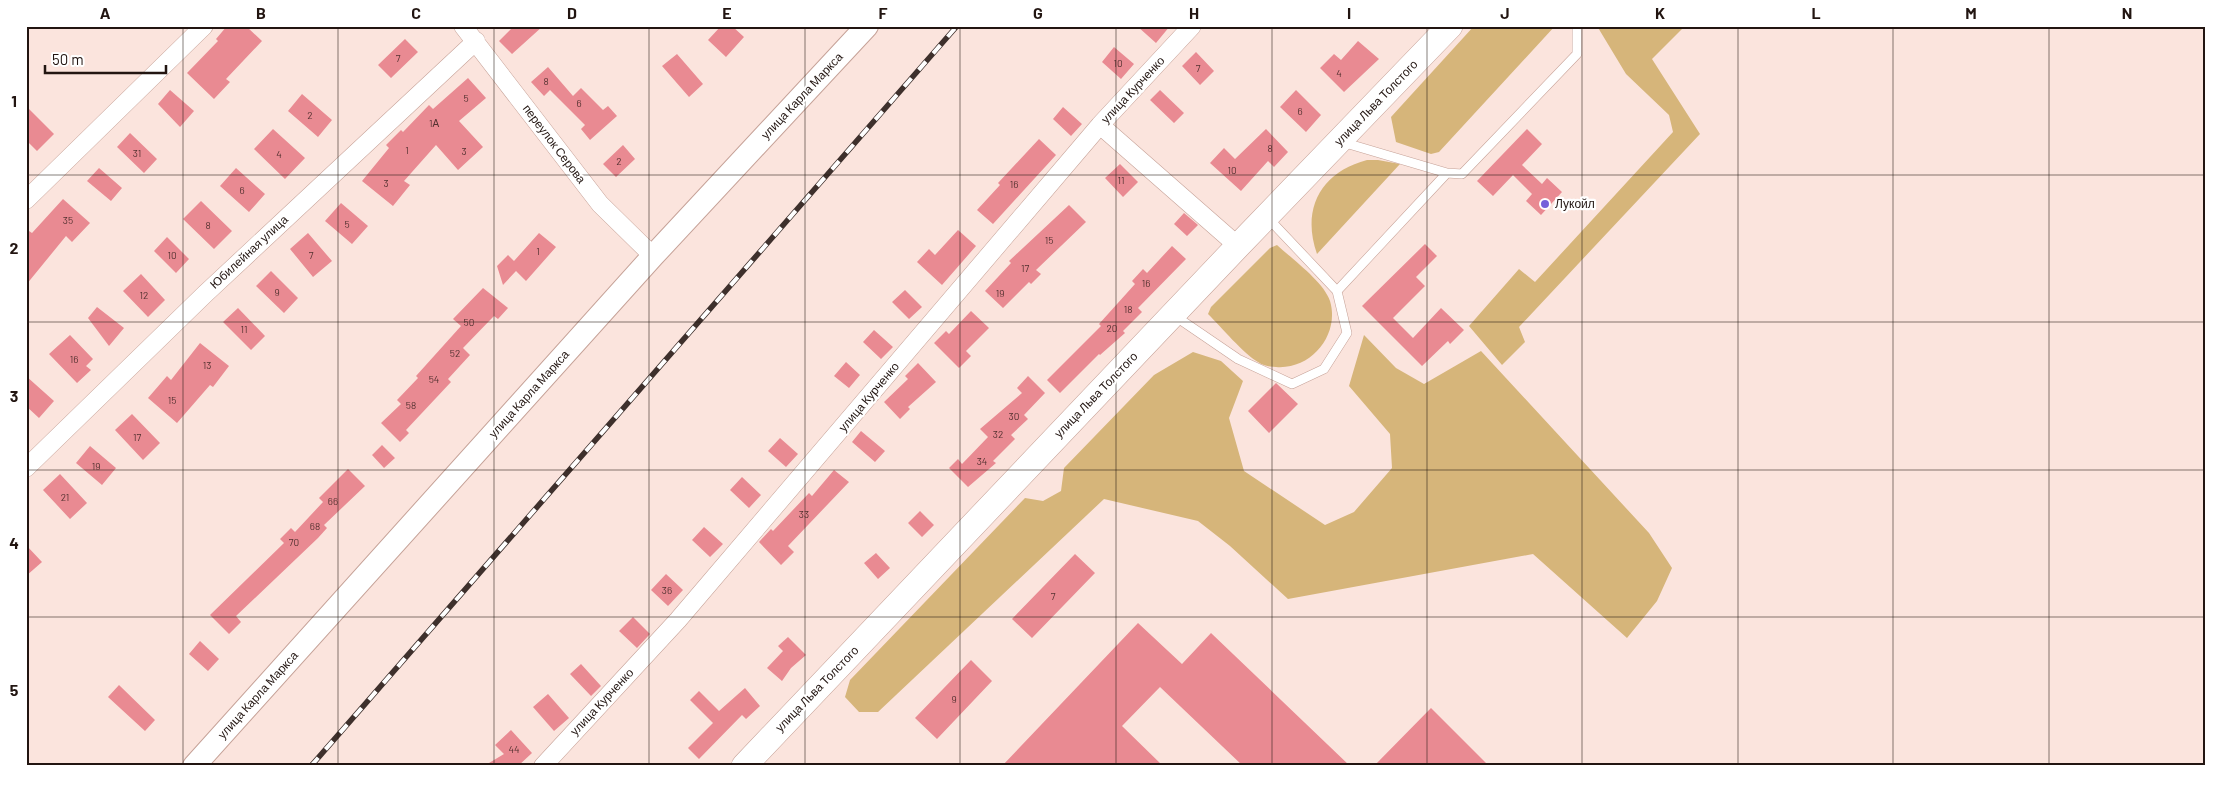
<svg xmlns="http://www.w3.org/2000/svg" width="2232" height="792" viewBox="0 0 2232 792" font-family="Barlow,sans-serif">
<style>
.green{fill:#d6b57a}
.building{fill:#e98a92}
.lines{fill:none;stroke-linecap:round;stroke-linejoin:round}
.service-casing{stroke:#c6a298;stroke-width:10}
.minor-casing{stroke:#c6a298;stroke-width:19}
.tertiary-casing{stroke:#c6a298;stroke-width:24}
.secondary-casing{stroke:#c6a298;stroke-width:26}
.service{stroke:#fff;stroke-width:9}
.minor{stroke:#fff;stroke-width:18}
.tertiary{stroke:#fff;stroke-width:22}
.secondary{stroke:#fff;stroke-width:25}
.rail-casing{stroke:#3e302c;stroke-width:5.5}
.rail{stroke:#fff;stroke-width:4;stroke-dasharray:11;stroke-linecap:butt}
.grid{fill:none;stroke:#221511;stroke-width:1;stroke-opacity:0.55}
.poi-dot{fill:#7560da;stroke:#fff;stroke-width:2}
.labels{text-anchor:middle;stroke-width:4.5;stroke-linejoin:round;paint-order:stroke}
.number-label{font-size:10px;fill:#543231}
.street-label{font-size:12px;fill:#221511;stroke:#fff}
.poi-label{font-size:12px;fill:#221511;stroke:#fff;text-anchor:start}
.neatline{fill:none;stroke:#221511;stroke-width:2}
.grid-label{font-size:16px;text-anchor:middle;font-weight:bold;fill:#221511}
</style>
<rect width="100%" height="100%" fill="#fbe4dd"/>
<path class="green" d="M1474,26H1555L1439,152L1431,154L1396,142L1391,117Z
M1597,26H1685L1652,59L1700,134L1519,327L1525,342L1502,365L1469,326L1519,269L1535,282L1673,132L1669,115L1626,74Z
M1367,160H1378L1400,164L1317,254C1301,209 1321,172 1367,160Z
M1277,245C1292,259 1324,282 1330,301C1340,334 1312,370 1276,367C1271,367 1263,366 1258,362C1244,354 1221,327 1208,314L1211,307L1270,248Z
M1364,335L1396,368L1424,384L1481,351L1649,533L1672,568L1657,601L1627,638L1533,554L1288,599L1230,546L1198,521L1104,499L878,712H859L845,697L850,680L1025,498L1043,501L1061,491L1064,468L1154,375L1193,352L1221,361L1243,381L1229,418L1244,471L1325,525L1354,512L1392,468L1390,434L1349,386Z"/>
<path class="building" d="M227,26H246L262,41L226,79L230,82L214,99L187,73L218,41L216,39Z
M514,26H543L512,54L499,41Z
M721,26H732L744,37L726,57L708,40Z
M1137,26H1170L1156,43Z
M405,39L418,52L391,78L378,65Z
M1358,41L1379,59L1344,92L1320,68L1334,54L1341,60Z
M1114,47L1134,64L1121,79L1102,62Z
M1196,52L1214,71L1200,85L1182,66Z
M677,54L703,84L689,97L662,66Z
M548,67L573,96L581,88L603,110L608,106L617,116L590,140L581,129L585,125L550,90L544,96L531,82Z
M468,78L486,98L459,121L483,147L458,170L436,145L404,181L410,185L393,206L362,181L389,148L386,145L401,130L403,132L429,105L433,109Z
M170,90L194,111L180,127L158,104Z
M1160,90L1184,113L1174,123L1150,100Z
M1296,90L1321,115L1306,132L1280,107Z
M302,94L332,120L318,137L288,111Z
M26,106L54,134L37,151L26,140Z
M1063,107L1082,124L1071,136L1053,119Z
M273,129L305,158L285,179L254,149Z
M1266,129L1288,152L1274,167L1268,161L1241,191L1210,163L1224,148L1235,159Z
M1527,129L1542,144L1522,165L1542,184L1547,178L1562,192L1541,215L1526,201L1532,194L1513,175L1493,196L1477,181Z
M130,133L157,159L144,173L117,147Z
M1039,139L1056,155L993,224L977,210L1000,185L998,183Z
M623,145L635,159L616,177L603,164Z
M1120,164L1138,182L1123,197L1105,178Z
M99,168L122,188L111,201L87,181Z
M236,168L265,194L249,212L220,186Z
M63,199L90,223L72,242L66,236L26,285V229L32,233Z
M201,201L232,231L214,249L183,219Z
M341,203L368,226L352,244L325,221Z
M1069,205L1086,222L1036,270L1041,274L1031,284L1029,282L1003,308L985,291L1011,263L1009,261Z
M1184,213L1198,225L1187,236L1174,224Z
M958,230L976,246L942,285L917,262L929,249L935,255Z
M308,233L332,261L313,277L290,249Z
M539,233L556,247L526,281L516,271L503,285L497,266L508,255L514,261Z
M167,237L189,259L176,273L154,251Z
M1425,244L1437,256L1416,277L1425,286L1393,318L1413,338L1441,308L1464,330L1450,344L1448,341L1422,366L1362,306Z
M1172,246L1186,259L1138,308L1142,312L1123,331L1125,333L1100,355L1099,354L1060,393L1047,380L1101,326L1099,324L1135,284L1132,281L1143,269L1147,273Z
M271,271L298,298L284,313L256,286Z
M141,274L165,300L148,317L123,291Z
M483,288L508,308L498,319L494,316L463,348L470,355L448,379L451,382L406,430L409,433L400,442L381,423L401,404L397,400L418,378L416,376L461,326L453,319Z
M905,290L922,307L909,319L892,302Z
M97,307L124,328L109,346L88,318Z
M238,308L265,336L251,350L223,322Z
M971,311L989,328L966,351L971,356L959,368L934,343L946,331L949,334Z
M874,330L893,347L881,359L863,342Z
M70,335L93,359L86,366L91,370L77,383L49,354Z
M200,343L229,366L213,387L210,385L177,423L148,398L167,376L171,380Z
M846,362L860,375L849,388L834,376Z
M918,363L936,382L908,407L910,409L900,419L884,402L908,379L905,376Z
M26,376L54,401L39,418L26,406Z
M1028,376L1045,393L1024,415L1028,419L1011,435L1015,439L993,461L996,463L968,487L949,468L958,459L962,464L988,437L980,429L1022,393L1017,388Z
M1276,383L1298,404L1269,433L1248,411Z
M132,414L160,443L143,460L115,430Z
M861,431L885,451L875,462L852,442Z
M780,438L798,454L786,467L768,451Z
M382,445L395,458L384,468L372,455Z
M90,446L116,468L102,485L76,463Z
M348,469L365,486L324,525L327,528L318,538L236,616L241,622L229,634L210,615L284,543L280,539L291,528L295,532L323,502L319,498Z
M834,470L849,482L788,546L794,552L781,565L759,542L771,529L773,531L809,493L812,496Z
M60,474L87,503L70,519L43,490Z
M742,477L761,495L749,508L730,490Z
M920,511L934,525L922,537L908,523Z
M704,527L723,544L710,557L692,540Z
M26,545L42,562L26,576Z
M876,553L890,568L878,579L864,563Z
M1075,554L1095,573L1032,638L1012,619Z
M666,574L683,590L668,606L651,590Z
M633,617L650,634L637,648L619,631Z
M1138,623L1182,664L1211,633L1350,766H1243L1160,687L1122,726L1163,766H1002Z
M788,637L806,655L791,668L782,681L767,668L783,651L778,646Z
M200,641L219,659L208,671L189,654Z
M971,660L992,681L937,739L915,718Z
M581,664L601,686L591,696L570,674Z
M119,685L155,720L145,731L108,697Z
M745,688L760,706L746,719L742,715L699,759L688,748L713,723L690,700L699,691L719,711Z
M548,694L569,718L554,731L533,707Z
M1431,708L1489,766H1374Z
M511,730L532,753L518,766H484L504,754L495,745Z"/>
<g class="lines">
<defs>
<path id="service" d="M1342,142L1447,173L1462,174L1577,54V26
M1337,291L1447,173
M1175,316L1238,359L1292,384L1324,369L1347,333L1337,291L1268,218"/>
<path id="minor" d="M463,26L600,204L653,256
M1100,125L1238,246
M26,200L204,26
M26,468L205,294L476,41
M543,766L678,620L1100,125L1192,26"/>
<path id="tertiary" d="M194,766L653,256L867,26"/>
<path id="secondary" d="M744,766L1238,246L1450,26"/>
</defs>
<use href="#service" class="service-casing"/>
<use href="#minor" class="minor-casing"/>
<use href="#tertiary" class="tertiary-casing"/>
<use href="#secondary" class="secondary-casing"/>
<use href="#service" class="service"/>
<use href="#minor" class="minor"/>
<use href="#tertiary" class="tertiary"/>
<use href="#secondary" class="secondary"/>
<defs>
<path id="rail" d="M311,766L957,26"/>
</defs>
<use href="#rail" class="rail-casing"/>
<use href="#rail" class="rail"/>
</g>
<path class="grid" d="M183,26V766M338,26V766M494,26V766M649,26V766M805,26V766M960,26V766M1116,26V766M1272,26V766M1427,26V766M1582,26V766M1738,26V766M1893,26V766M2049,26V766M26,175H2206M26,322H2206M26,470H2206M26,617H2206"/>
<circle class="poi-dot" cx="1545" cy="204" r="5"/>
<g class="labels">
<g class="number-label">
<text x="398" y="62">7</text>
<text x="1118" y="67">10</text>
<text x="1198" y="72">7</text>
<text x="1339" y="77">4</text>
<text x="546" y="85">8</text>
<text x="466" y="102">5</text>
<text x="579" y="107">6</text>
<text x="1300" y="115">6</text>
<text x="310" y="119">2</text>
<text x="434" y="127">1А</text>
<text x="1270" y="152">8</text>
<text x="407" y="154">1</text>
<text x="464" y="155">3</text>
<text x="137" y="157">31</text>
<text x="279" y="158">4</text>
<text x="619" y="165">2</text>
<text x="1232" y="174">10</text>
<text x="1121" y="184">11</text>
<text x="386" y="187">3</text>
<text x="1014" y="188">16</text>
<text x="242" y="194">6</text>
<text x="68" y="224">35</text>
<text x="347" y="228">5</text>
<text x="208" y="229">8</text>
<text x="1049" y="244">15</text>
<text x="538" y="255">1</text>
<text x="172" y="259">10</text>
<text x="311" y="259">7</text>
<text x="1025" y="272">17</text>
<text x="1146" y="287">16</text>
<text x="277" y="296">9</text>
<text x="1000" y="297">19</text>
<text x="144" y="299">12</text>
<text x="1128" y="313">18</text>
<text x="469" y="326">50</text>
<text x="1112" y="332">20</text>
<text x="244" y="333">11</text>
<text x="455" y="357">52</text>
<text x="74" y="363">16</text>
<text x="207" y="369">13</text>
<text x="434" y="383">54</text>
<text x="172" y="404">15</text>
<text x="411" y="409">58</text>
<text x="1014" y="420">30</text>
<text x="998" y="438">32</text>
<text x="137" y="441">17</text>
<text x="982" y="465">34</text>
<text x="96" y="470">19</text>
<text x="65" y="501">21</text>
<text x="333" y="505">66</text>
<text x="804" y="518">33</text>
<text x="315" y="530">68</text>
<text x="294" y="546">70</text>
<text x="667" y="594">36</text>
<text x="1053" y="600">7</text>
<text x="954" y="703">9</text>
<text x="514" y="753">44</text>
</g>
<g class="street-label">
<text transform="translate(1133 90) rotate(-47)" y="4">улица Курченко</text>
<text transform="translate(802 96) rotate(-47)" y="4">улица Карла Маркса</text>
<text transform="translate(1376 103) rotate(-46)" y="4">улица Льва Толстого</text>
<text transform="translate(554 144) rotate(53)" y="4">переулок Серова</text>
<text transform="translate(249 252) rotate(-43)" y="4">Юбилейная улица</text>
<text transform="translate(529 394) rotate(-48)" y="4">улица Карла Маркса</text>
<text transform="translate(1096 395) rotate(-46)" y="4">улица Льва Толстого</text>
<text transform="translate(869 397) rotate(-50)" y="4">улица Курченко</text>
<text transform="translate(817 689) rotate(-46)" y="4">улица Льва Толстого</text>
<text transform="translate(258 695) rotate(-48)" y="4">улица Карла Маркса</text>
<text transform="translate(602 702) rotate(-47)" y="4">улица Курченко</text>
</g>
<g class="poi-label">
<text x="1555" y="208">Лукойл</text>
</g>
</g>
<rect width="2232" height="792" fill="none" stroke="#ffffff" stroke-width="55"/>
<path d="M45 65v8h121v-8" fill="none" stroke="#221511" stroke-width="2.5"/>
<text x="52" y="65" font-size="15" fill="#221511" stroke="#ffffff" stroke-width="4" paint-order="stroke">50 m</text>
<rect x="28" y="28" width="2176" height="736" class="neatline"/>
<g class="grid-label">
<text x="105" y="19">A</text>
<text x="261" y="19">B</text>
<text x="416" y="19">C</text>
<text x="572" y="19">D</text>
<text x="727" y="19">E</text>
<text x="883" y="19">F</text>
<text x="1038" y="19">G</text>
<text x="1194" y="19">H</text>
<text x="1349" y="19">I</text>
<text x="1505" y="19">J</text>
<text x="1660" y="19">K</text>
<text x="1816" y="19">L</text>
<text x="1971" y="19">M</text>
<text x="2127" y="19">N</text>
<text x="14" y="107">1</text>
<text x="14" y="254">2</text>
<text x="14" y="402">3</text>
<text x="14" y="549">4</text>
<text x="14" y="696">5</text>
</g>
</svg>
